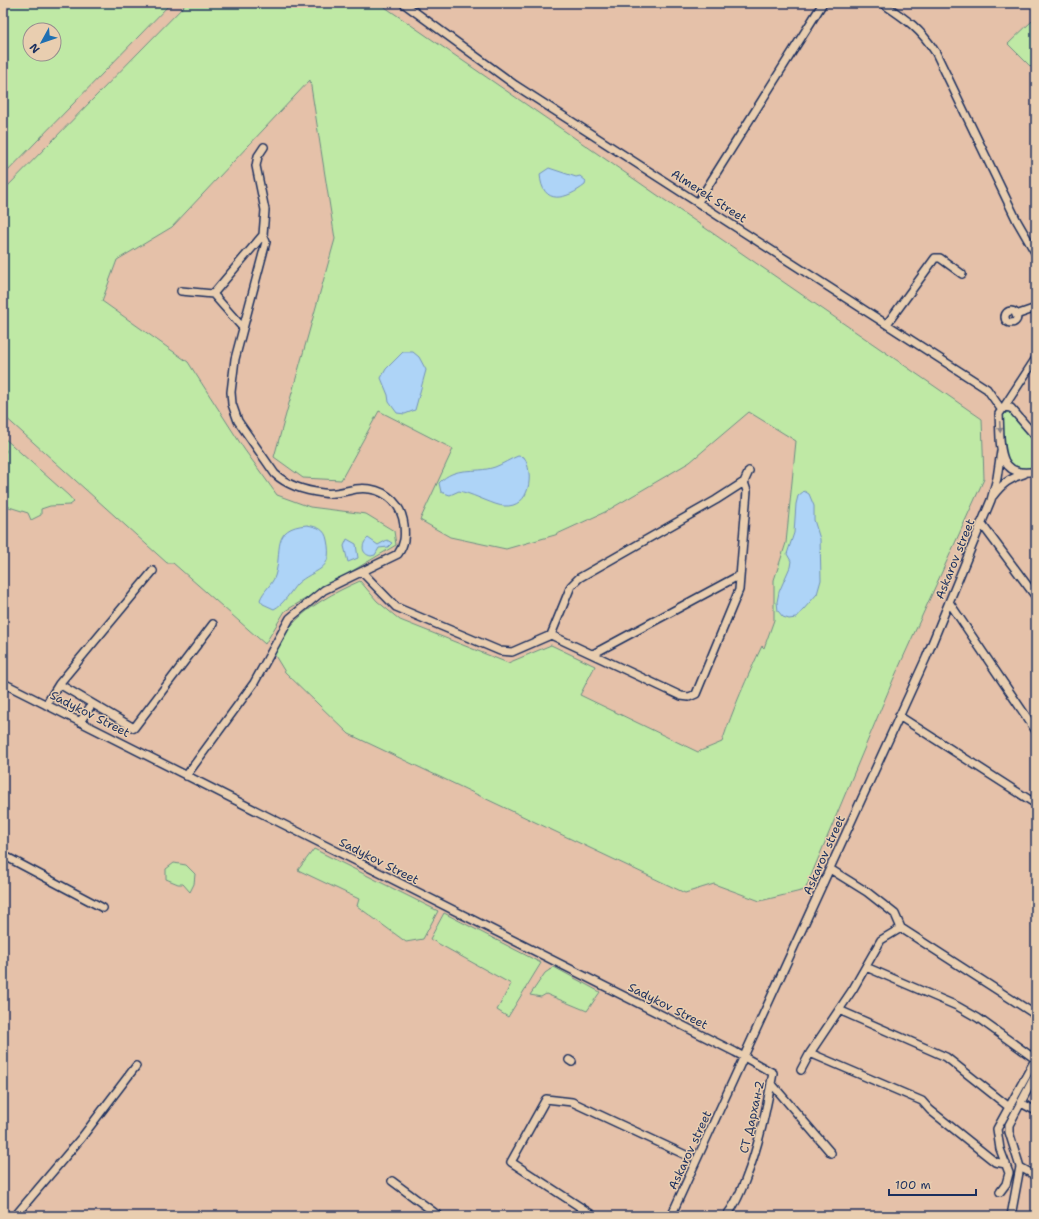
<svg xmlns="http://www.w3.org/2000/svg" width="1039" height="1219" viewBox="0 0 1039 1219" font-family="'Shantell Sans',sans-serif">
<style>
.green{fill:#bfe9a5;stroke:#6d8c82;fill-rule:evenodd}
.water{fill:#aed4f7;stroke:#7392ba}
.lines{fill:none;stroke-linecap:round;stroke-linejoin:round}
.minor-casing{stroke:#1b2f5e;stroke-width:10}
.minor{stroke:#e9ceb0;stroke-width:7}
.oneway{fill:#827e87}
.labels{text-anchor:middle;stroke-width:3;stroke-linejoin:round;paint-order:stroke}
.street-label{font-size:12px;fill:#1b2f5e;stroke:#e9ceb0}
</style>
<rect width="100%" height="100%" fill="#e5c1a9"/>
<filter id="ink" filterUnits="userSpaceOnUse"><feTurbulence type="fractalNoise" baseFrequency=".025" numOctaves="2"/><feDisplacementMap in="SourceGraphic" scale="8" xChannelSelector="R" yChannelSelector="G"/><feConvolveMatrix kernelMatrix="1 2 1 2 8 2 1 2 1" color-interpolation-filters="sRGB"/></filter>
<g filter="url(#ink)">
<path class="green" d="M3,3H171L3,176ZM30,30H54V54H30Z
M187,3H379L982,419L984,479L893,680L805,890L760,901L714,884L685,893L349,734L285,672L274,654C279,645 284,635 290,627C308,606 335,592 360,581L377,601L400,620L508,663L551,645L595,666L580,695L698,752L722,742C733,709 747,677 762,646L764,648L774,620V580L786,543L796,441L749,412L690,462L605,512L555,535L506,549L450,537L420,520L453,449L379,411L341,480L303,478L274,457L335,239L310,80L172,227L117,260L102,301L188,362L244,449L277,495L310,507L366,514L394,531L396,545L285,611L265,644L173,563H167L3,415V191Z
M1032,21L1036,26V72L1008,44Z
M1009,411L1014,413L1036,441V468C1032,469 1028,471 1024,471C999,471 1003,432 1002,416Z
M3,437L69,496L74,502L70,505L50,506L41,509V515L31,520L28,513L6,506L3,503V456L6,451L5,449L3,450Z
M314,849L438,911L423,939L406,942L357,906L359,899L298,870Z
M174,863L186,865L195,874L194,884L190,892L183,884H178L166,879V869Z
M444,913L541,963L508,1017L497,1010L511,984L430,939Z
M554,967L600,992L587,1011L546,994L541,997L530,995L545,973Z"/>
<path class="water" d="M549,168L576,177L580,176L586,181L585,185C567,199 542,207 540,174Z
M403,352H413L419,357L426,370L415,410L405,414L397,413L389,402L388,395L381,378L386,369Z
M518,456L524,457C534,473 531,508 504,506C496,506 475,495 463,492L459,491L450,495L441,492L439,483C456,465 474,474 495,467C503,464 510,459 518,456Z
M804,491L809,494L814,506V520L820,539L821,580L817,594L796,618L789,619L783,617L778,611L777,602L779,592L790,567L791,561L787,554L794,533L796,504L798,496Z
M307,525C318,527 325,529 327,540C334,573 314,568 297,584C290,592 284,604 274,609L263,604L260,600C263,591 272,585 275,576C283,551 270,528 307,525Z
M368,538L378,545L387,540L392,543L388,547L379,548L375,555L371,556C361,554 361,544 368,538Z
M347,539L356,544L358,558L348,562L344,546Z"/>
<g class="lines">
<defs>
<path id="minor" d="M403,3L515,85L987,389L1001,409
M882,3C906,19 920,28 936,53L1017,221L1036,254
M698,202L823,3
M181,291L213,294
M1005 317a6 6 0 1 1 12 0a6 6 0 1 1-12 0Z
M1016,315L1036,308
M887,324L935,258H940L962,274
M243,328L213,294L263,235
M1004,407L1036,358
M1036,437L1011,408L1004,407L999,414C1001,442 995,480 1036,471
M993,496C1002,484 1010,478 1024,474
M981,523L1036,597
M362,572L396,607L500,651L512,652L551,635L681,696L689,697L696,694L739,590L747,491L744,482L749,471
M949,602L1036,731
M551,635L571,586L579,578L716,500L744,482
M593,654L740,575
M3,683L735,1052L773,1073C766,1110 759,1146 745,1181C740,1193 735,1206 726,1216
M59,684L153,571
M46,705L59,684L134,728L213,624
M899,716L1036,804
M80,722L92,704
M186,776L254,683L290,618L324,590L398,554C405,544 405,536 404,525C401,500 381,486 356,489C345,491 334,495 323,493C306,491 287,485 275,474L238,421L232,404L231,392L235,359L266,242L263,235L265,210L256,166L258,156L264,147
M3,855L103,908
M830,869L867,892L895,914L901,928L1036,1015
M866,967L957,1006L978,1018L1035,1059
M839,1010L946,1057L1009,1107
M810,1053L922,1101L930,1110L995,1162L1006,1164
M569,1060L572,1062
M801,1070L810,1053L853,989L881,940L901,928
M771,1083L831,1153
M1021,1103L1036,1111
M1020,1167L1036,1176
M392,1181L439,1216
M1000,1192L1006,1184L1009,1173L1000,1149L997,1129L1036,1058
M15,1216L82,1137L136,1066
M574,1216L575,1215
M594,1216L511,1162L546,1099L572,1102L690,1157
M671,1216L926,658L991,500L997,478L1001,451
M1011,1216L1020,1167L1009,1132V1125L1036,1074"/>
</defs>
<use href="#minor" class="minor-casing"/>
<use href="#minor" class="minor"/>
</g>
<defs><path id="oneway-solid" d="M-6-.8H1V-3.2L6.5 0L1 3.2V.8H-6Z"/></defs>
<use class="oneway" href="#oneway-solid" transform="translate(1000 427) rotate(87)"/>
</g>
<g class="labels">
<g class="street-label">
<text transform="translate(709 196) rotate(33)" y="4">Almerek Street</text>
<text transform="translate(955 559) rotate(-68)" y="4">Askarov street</text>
<text transform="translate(90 714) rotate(27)" y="4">Sadykov Street</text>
<text transform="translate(824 855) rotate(-66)" y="4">Askarov street</text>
<text transform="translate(379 861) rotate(27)" y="4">Sadykov Street</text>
<text transform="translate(668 1006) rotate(27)" y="4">Sadykov Street</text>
<text transform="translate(752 1117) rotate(-77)" y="4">СТ Дархан-2</text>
<text transform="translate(690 1150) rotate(-65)" y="4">Askarov street</text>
</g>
</g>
<rect width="1039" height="1219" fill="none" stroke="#e9ceb0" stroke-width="16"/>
<rect x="8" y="8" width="1023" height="1203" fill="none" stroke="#1b2f5e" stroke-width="1.5" filter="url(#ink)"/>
<g transform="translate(42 42) rotate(230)"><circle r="19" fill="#e9ceb0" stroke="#978e8f"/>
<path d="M0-3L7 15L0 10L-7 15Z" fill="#1f6fb2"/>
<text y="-6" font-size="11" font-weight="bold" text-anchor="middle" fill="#1b2f5e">N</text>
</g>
<path d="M889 1189v6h87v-6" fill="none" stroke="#1b2f5e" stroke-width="2"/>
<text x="895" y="1189" font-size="12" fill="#1b2f5e" stroke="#e9ceb0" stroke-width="3" paint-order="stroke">100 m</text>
</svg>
